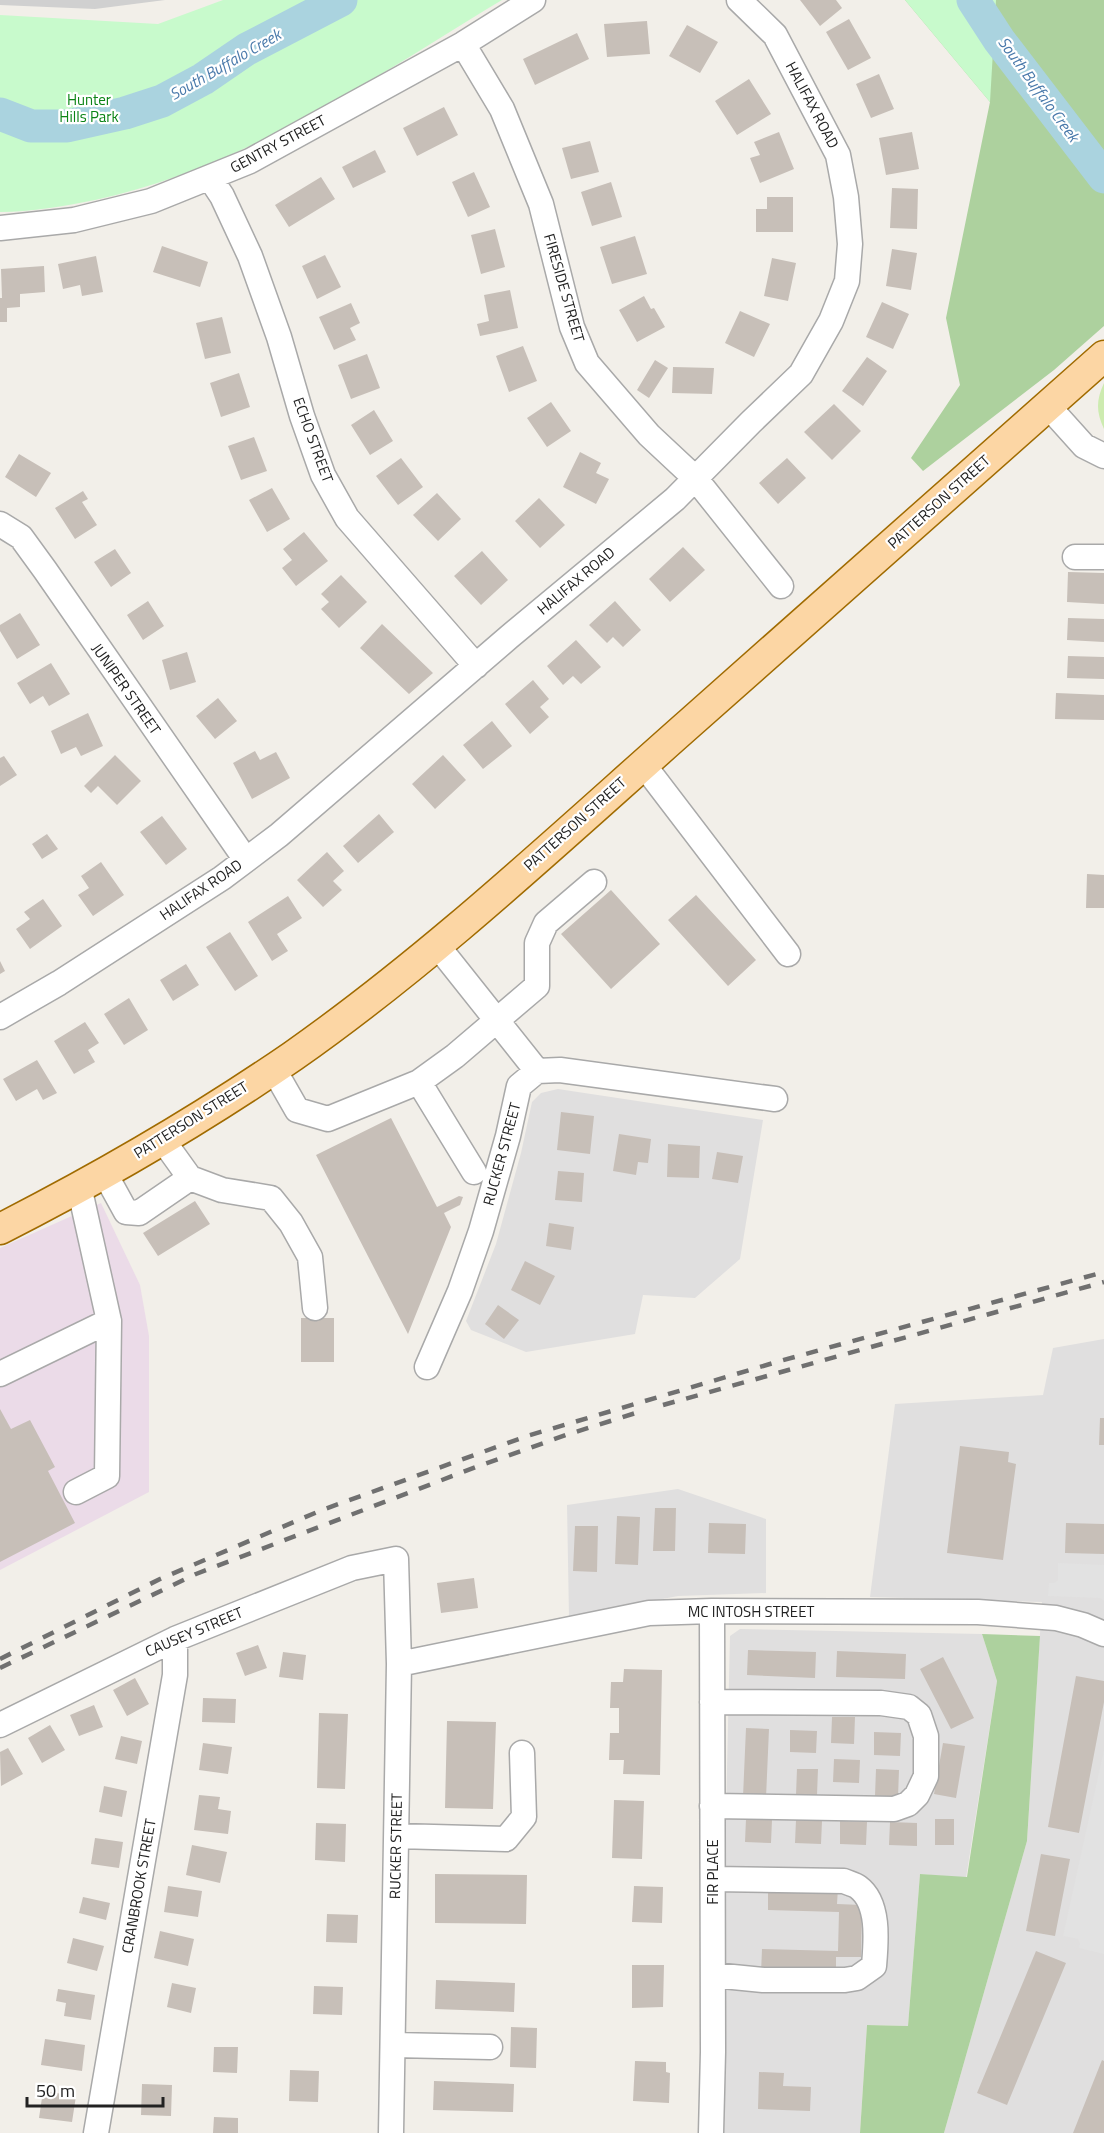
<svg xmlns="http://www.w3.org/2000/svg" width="1104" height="2133" viewBox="0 0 1104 2133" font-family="'Titillium Web',sans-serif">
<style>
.residential{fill:#e0dfdf}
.industrial{fill:#ebdbe8}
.religious{fill:#d0d0d0}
.grass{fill:#cdebb0}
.forest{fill:#add19e}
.park{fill:#c8facc}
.parking{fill:#e2e2e2}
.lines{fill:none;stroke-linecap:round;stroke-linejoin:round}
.river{stroke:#aad3df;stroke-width:33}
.building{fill:#c7bfb8}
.minor-casing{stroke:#a9a9a9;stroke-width:27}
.major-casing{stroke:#a06b00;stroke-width:33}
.minor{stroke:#fff;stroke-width:24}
.major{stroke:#fcd6a4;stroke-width:30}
.rail{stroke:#707070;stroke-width:4.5;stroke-dasharray:12 12;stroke-linecap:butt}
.labels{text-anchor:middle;stroke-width:4.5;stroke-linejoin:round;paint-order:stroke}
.park-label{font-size:15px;fill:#0c8416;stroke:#fff}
.street-label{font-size:15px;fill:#222;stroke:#fff}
.water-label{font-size:16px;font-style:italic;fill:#4a7aab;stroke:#fff}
</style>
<rect width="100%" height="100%" fill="#f2efe9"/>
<path class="residential" d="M558,1089L763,1120L740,1259L695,1298L643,1295L635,1334L526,1352L471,1330L466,1321L496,1244L521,1153L532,1102L541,1093Z
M1104,1339V2133H944L1027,1841L1042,1602L870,1597L895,1404L1043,1395L1053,1348Z
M678,1489L766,1519V1593L678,1596L569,1617L567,1505Z
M740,1629L982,1634L997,1681L966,1878L920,1874L908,2026L867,2025L860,2133H723L725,1858L730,1636Z"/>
<path class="industrial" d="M101,1203L140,1285L149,1336V1492L0,1570V1248Z"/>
<path class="religious" d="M0,0H165L95,9L0,5Z"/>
<path class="grass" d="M1104,383V429C1096,412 1096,400 1104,383Z"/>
<path class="forest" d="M905,0H1104V326L1054,370L923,471L911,458L960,385L946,318L990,102Z
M982,1634L1040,1636L1027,1841L944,2133H860L867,2025L908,2026L920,1874L967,1877L997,1681Z"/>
<path class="park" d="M223,0H502C371,79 247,167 95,200C64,206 32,212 0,212V15L158,24Z
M905,0H996L990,102Z"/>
<path class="parking" d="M1058,1563L1104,1565V1601L1100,1598L1048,1596L1049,1583H1054L1058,1580Z
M1104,1750V1954L1079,1948L1080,1943L1078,1939L1063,1936Z"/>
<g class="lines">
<path class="river" d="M973,0L999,40L1104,177
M0,114L31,126H67L125,113L162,101L203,79L247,49L341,0"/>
</g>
<path class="building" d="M800,0H836L842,8L820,26Z
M849,19L871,58L848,70L826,32Z
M647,21L650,54L607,57L604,24Z
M687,25L718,42L700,73L669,56Z
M577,33L589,59L535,85L523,59Z
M879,74L894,109L871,118L856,84Z
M749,79L771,114L737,135L715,101Z
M444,107L458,135L417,156L403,128Z
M779,132L794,169L760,183L750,158L760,155L754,142Z
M912,132L919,169L886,175L879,138Z
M590,141L599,172L571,179L562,148Z
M375,150L386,172L353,188L342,167Z
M474,172L490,207L468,217L452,182Z
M321,177L335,199L289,227L275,205Z
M611,182L622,217L592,226L581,192Z
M892,188L918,189L917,229L890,228Z
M767,197H793V232H756V209H767Z
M495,229L505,267L481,274L471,235Z
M635,236L647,274L612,284L600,247Z
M162,246L208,262L200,287L153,272Z
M892,249L917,253L911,290L886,286Z
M325,255L341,287L317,299L302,266Z
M96,256L103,292L82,296L80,285L63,289L58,264Z
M772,258L796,263L788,301L764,296Z
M44,266L45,292L20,294V307L7,308V322H0V298H2L1,269Z
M510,290L518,328L480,336L477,324L489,321L484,295Z
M644,296L651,309L654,308L665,327L637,342L619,310Z
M882,302L909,314L893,349L866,337Z
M351,303L360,323L350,328L356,340L334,350L319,317Z
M740,311L770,324L754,357L725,343Z
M222,317L231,353L205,359L196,323Z
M523,346L537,381L509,392L496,356Z
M367,354L380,388L351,399L338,365Z
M867,357L887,371L863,406L842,391Z
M655,360L668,368L649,398L637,390Z
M673,367L714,368L712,394L672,393Z
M239,373L250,407L221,417L210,383Z
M551,402L571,431L547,447L527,418Z
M834,404L861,431L832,460L804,432Z
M374,410L393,441L370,455L351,425Z
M254,437L267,471L241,480L228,446Z
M580,452L601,463L596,473L609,479L596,504L563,487Z
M19,454L51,473L36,497L5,477Z
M401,458L423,487L398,505L376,476Z
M787,458L806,478L778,504L759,483Z
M272,488L290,519L267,532L249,500Z
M83,491L88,499L82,502L97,525L75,539L55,508Z
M437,493L461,519L438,541L413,515Z
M539,498L565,525L540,548L515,521Z
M304,532L328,561L296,586L282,568L292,560L283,549Z
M683,547L705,570L670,602L649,579Z
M115,549L131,573L111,587L94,562Z
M482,551L508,580L481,605L454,576Z
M1068,572L1104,573V604L1067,602Z
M341,575L367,602L339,628L321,609L329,602L321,594Z
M148,601L164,626L143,640L127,615Z
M615,601L641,630L623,647L613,637L607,643L589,625Z
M20,613L40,645L17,659L0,631V625Z
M1068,618L1104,619V642L1067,640Z
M382,624L433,673L409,694L360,648Z
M576,640L601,667L581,684L573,676L563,685L547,666Z
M187,652L196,682L170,690L162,660Z
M1068,656L1104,657V679L1067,678Z
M51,663L70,694L49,706L43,696L30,704L17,683Z
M533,680L549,699L540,707L549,717L530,734L505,704Z
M1056,693L1104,695V720L1055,719Z
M218,698L237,721L215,739L196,716Z
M88,713L103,746L81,756L76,747L61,754L51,731Z
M492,721L512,746L483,769L463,745Z
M255,751L260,760L276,752L290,778L252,799L233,763Z
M115,755L141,781L117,805L98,786L91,793L84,786Z
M443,755L466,780L435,809L412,784Z
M4,756L17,775L0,786V758Z
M379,814L394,832L358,863L343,846Z
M162,816L187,849L166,865L140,832Z
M47,834L58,849L42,859L32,844Z
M327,852L344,871L333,881L342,890L323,907L297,880Z
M101,862L124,895L93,916L78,895L89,888L81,876Z
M1087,874L1104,875V908H1086Z
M611,890L660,944L611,989L561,934Z
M696,895L756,960L728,986L668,920Z
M288,896L302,918L277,934L288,951L272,961L248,922Z
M43,899L62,926L30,949L16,929L30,919L24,912Z
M230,932L258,976L235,991L206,947Z
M0,961L5,971L0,974Z
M186,964L199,985L173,1001L160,980Z
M129,998L148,1030L124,1045L104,1014Z
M85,1022L99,1043L88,1050L95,1062L74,1074L54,1041Z
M37,1060L57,1093L43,1100L37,1089L16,1101L3,1079Z
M561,1112L594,1116L590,1154L557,1150Z
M391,1118L437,1207L459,1196L463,1197L460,1205L444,1213L451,1227L408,1334L316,1155Z
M619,1134L651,1139L648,1163L638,1162L636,1175L613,1171Z
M668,1144L700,1146L699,1178L667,1177Z
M717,1152L743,1156L738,1183L712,1179Z
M558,1171L584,1173L582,1202L555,1200Z
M195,1201L210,1224L158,1256L143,1233Z
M549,1223L574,1227L571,1250L546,1246Z
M525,1261L555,1276L540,1305L511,1290Z
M498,1305L519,1320L504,1339L485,1324Z
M301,1318H334V1362H301Z
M0,1409L11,1429L30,1420L55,1467L48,1471L75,1523L0,1562Z
M1100,1418H1104V1445H1099Z
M960,1446L1009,1452L1008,1462L1016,1464L1003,1560L947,1553Z
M655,1508H676L675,1551H653Z
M617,1516L640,1517L638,1565L615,1564Z
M709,1523L746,1524L745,1554L708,1553Z
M1066,1523L1104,1524V1554L1065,1553Z
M575,1526H598L597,1572L573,1571Z
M474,1578L478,1608L441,1613L437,1583Z
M258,1645L267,1668L245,1676L236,1653Z
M748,1650L816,1652L815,1678L747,1675Z
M837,1651L906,1654L905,1679L836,1677Z
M283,1652L306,1655L303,1680L279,1677Z
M943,1657L974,1718L951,1729L920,1669Z
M624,1669L662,1670L660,1775L623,1774L624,1760H609L610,1733H619V1708H610L611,1682H623Z
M1076,1676L1104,1681V1702L1079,1833L1048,1827Z
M135,1678L149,1704L127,1716L113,1690Z
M203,1698L236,1699L235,1723L202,1722Z
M94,1705L103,1727L79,1736L70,1715Z
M319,1713L348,1714L345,1789L317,1788Z
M832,1717H855L854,1744L831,1743Z
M447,1721L496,1722L493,1809L445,1808Z
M50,1725L65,1750L42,1763L28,1738Z
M746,1728L769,1729L766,1798L743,1797Z
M790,1730L817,1731L816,1753L790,1752Z
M874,1732L901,1733L900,1756L874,1755Z
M121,1736L142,1741L137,1764L115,1759Z
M203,1743L232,1747L228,1774L199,1770Z
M943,1743L965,1746L956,1798L934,1794Z
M8,1748L23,1774L1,1786L0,1752Z
M834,1759L860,1760L859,1783L833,1782Z
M797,1769H818L817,1795H796Z
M876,1769L899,1770L898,1797L875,1796Z
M104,1786L127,1791L122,1817L99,1812Z
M199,1795L220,1797L218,1809L231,1811L228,1834L194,1830Z
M614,1800L644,1801L642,1859L612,1858Z
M746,1819L772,1820L771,1843L745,1842Z
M935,1819H954V1845H935Z
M796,1820L822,1821L821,1844L795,1843Z
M840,1821L867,1822L866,1845L840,1844Z
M890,1822L917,1823V1846L889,1845Z
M316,1823L346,1824L345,1862L315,1860Z
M95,1838L123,1842L119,1868L91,1864Z
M192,1845L227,1852L220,1883L186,1875Z
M1041,1854L1070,1859L1055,1936L1026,1931Z
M435,1874L527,1875L526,1924L435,1923Z
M168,1886L202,1891L198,1917L164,1912Z
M634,1886L663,1887L662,1923L632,1922Z
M768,1887L838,1888L837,1904L862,1905L861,1957H836V1975L761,1973L762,1949L838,1951L839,1912L768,1910Z
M83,1897L110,1903L106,1920L79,1913Z
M327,1914L358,1915L357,1943L326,1942Z
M160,1931L194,1939L188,1966L154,1958Z
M73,1938L104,1946L97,1971L67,1963Z
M1036,1951L1066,1963L1007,2105L977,2093Z
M632,1965H664L663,2007L632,2008Z
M436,1980L515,1983L514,2012L435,2009Z
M172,1983L196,1988L191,2013L167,2007Z
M314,1986L343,1987L342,2015L313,2014Z
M58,1989L95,1995L91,2020L64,2016L66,2003L56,2001Z
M511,2027L537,2028L536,2068L510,2067Z
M45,2039L85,2045L82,2071L41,2065Z
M214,2047H238L237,2073L213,2072Z
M1102,2060L1104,2061V2133H1073Z
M635,2061L666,2062V2072L670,2073L669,2103L633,2101Z
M290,2070L319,2071L318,2102L289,2101Z
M759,2072L784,2073L783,2086L811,2087L810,2111L758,2109Z
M434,2081L514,2084L513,2112L433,2110Z
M142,2084L172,2085L171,2116L141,2115Z
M43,2091L76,2096L72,2122L39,2118Z
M214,2117L238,2118V2133H213Z"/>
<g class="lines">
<defs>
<path id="minor" d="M463,44L502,109L541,204L572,327L587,363L649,435L695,478L781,586
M210,178L222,196L250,256L279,337L302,416L323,475L347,518L476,666
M0,228L74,220L151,201L250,161L463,44L533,0
M1048,406L1084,446L1104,456
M0,524L21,537L45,570L246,860
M1075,557H1104
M643,764L788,954
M436,944L537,1071
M0,1017L59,983L222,878L279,835L509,637L675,499L751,422L801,374L831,321L847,281L850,244L846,197L838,155L775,35L739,0
M273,1068L297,1110L328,1119L419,1082L455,1056L537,986V943L546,923L594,882
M419,1082L474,1172
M162,1139L190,1178L222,1190L271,1198L291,1223L310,1257L315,1308
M104,1172L126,1212L139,1213L190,1178
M427,1367L460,1291L481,1231L508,1136L519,1086L537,1071L560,1070L775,1099
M0,1374L109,1321L79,1186
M76,1492L107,1476L109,1321
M399,1664L649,1613L712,1611L978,1612L1056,1618L1083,1625L1104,1634
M712,1702L881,1703L909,1707L919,1715L926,1736V1776L917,1795L908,1804L894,1809L712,1806
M0,1725L175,1639L352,1568L396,1559L399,1664L391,2133
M397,1836L506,1839L524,1817L522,1753
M713,1879L844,1881C848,1883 854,1884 858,1887C880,1903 876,1942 874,1966L857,1978L845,1980H763L713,1975
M393,2045L490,2047
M96,2133L175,1675V1639
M711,2133L713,2052L712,1611"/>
<path id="major" d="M0,1229C100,1178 200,1120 293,1056C434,957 561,837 690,723C828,601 966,479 1104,356"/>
</defs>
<use href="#minor" class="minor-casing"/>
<use href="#major" class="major-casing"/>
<use href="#minor" class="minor"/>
<use href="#major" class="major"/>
<path class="rail" d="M663,1405L1104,1282
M0,1659L160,1579L322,1510L527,1436L780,1361L1104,1272
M0,1668L196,1574L476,1467L566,1435L642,1411"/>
</g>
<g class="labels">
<g class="park-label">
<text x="89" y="105">Hunter<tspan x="89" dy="17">Hills Park</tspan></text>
</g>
<g class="street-label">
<text transform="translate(812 105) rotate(62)" y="5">HALIFAX ROAD</text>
<text transform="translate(278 144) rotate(-28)" y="5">GENTRY STREET</text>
<text transform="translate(564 288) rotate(74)" y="5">FIRESIDE STREET</text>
<text transform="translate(313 440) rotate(70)" y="5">ECHO STREET</text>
<text transform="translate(939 502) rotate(-42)" y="5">PATTERSON STREET</text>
<text transform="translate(576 581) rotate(-40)" y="5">HALIFAX ROAD</text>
<text transform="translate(126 689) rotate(55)" y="5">JUNIPER STREET</text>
<text transform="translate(575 824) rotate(-42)" y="5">PATTERSON STREET</text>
<text transform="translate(201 890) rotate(-34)" y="5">HALIFAX ROAD</text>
<text transform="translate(191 1120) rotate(-32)" y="5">PATTERSON STREET</text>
<text transform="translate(502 1154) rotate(-75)" y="5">RUCKER STREET</text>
<text x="751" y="1617">MC INTOSH STREET</text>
<text transform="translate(194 1632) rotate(-23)" y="5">CAUSEY STREET</text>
<text transform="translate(396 1846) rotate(-89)" y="5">RUCKER STREET</text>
<text transform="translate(713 1872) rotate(-90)" y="5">FIR PLACE</text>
<text transform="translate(139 1886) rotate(-80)" y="5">CRANBROOK STREET</text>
</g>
<g class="water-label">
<text transform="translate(225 64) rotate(-30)" y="6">South Buffalo Creek</text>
<text transform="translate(1039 89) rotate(54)" y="6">South Buffalo Creek</text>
</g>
</g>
<path d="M27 2097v9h136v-9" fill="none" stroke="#222222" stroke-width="3"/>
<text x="36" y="2097" font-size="18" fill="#222222" stroke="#ffffff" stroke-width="4.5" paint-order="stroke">50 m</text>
</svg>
